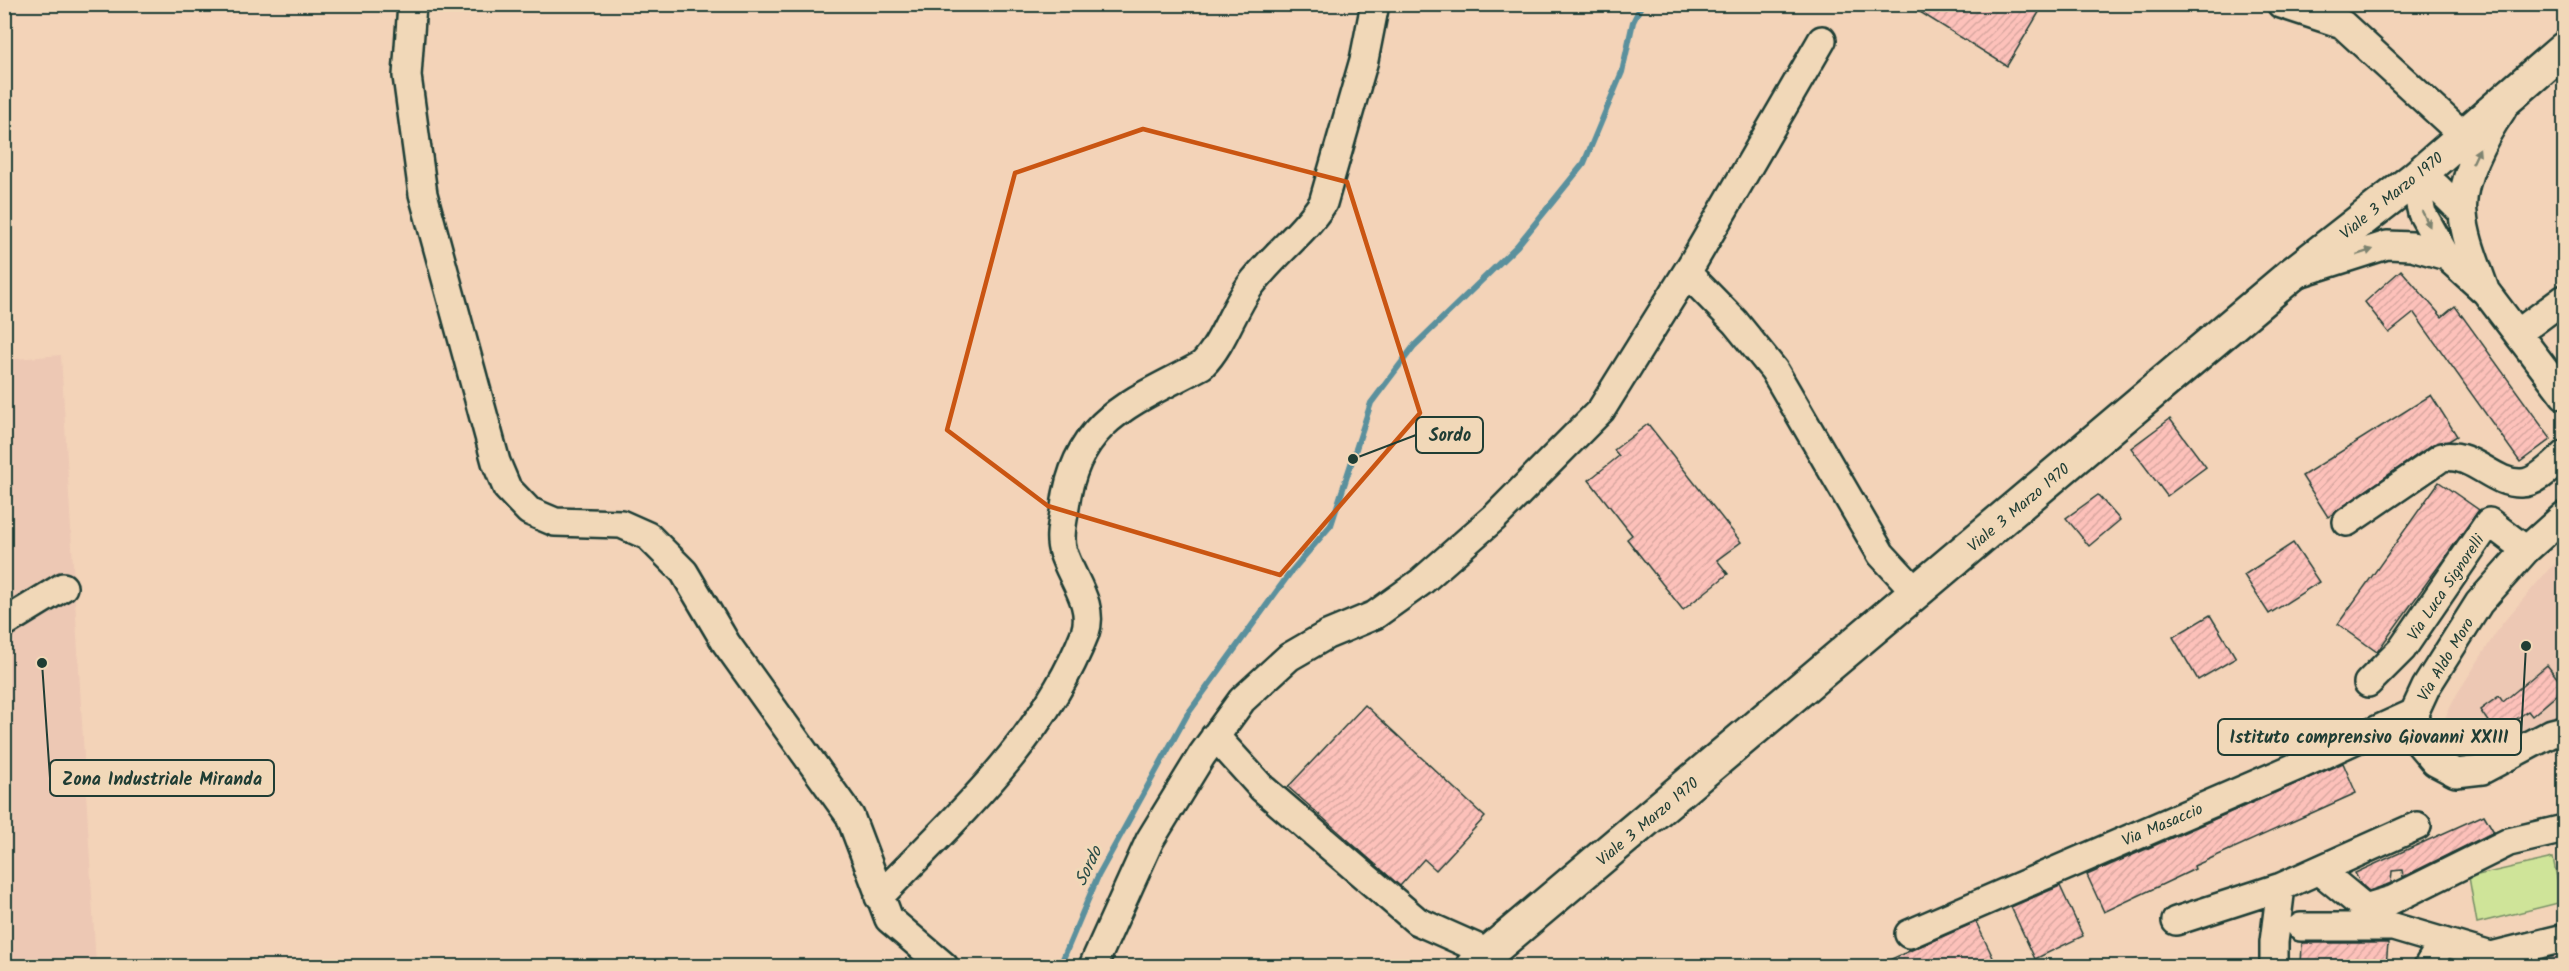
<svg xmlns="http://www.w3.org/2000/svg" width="2569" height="971" viewBox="0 0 2569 971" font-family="Kalam,sans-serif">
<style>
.built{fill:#edc8b4}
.garden{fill:#cfe499;stroke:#779066;stroke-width:1.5}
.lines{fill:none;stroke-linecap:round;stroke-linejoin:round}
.stream{stroke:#5a909d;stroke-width:6}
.building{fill:url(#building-hatch);stroke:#1f3d34;stroke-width:1.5}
.minor-casing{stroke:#1f3d34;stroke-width:32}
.major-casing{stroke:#1f3d34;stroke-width:38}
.minor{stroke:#f1d8b8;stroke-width:27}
.major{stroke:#f1d8b8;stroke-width:33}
.oneway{fill:#7d836f}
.marked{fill:none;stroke:#ca5512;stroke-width:4.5;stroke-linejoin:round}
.labels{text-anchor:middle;stroke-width:6;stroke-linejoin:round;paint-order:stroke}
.street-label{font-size:16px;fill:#1f3d34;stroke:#f1d8b8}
.water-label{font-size:18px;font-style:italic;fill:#294b46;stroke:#f1d8b8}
.leader{fill:none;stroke:#1f3d34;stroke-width:2}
.callout-dot{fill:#1f3d34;stroke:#f1d8b8;stroke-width:2}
.callout{fill:#f1d8b8;stroke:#1f3d34;stroke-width:2}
.callout-label{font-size:18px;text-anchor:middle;font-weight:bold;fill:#1f3d34}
</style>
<defs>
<pattern id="building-hatch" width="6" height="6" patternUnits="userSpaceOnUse" patternTransform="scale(1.5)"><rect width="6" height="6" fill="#fdc1ba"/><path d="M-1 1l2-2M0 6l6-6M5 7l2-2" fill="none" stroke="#d8a7a0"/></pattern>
</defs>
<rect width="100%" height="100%" fill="#f3d3b8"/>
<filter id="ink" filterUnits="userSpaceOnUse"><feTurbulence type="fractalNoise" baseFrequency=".0167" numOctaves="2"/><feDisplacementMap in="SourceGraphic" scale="12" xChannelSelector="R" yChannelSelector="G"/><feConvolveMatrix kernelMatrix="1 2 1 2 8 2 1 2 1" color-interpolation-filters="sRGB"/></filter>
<g filter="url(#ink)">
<path class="built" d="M61,355L96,966H5V360Z
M2564,557V717L2521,731L2472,757L2457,758L2443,746L2442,724L2457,694L2501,625L2549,569Z"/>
<path class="garden" d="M2553,858L2562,902L2477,923L2469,877Z"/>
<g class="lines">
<path class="stream" d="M1060,966L1098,876L1187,715L1290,573L1331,525L1371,403L1414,346L1517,246L1584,163L1622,72L1633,22L1642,4"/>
</g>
<path class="building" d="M1907,4H2044L2007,66Z
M2401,270L2442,317L2455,306L2551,439L2520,462L2414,313L2389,333L2365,302Z
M2431,395L2457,436L2449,441L2433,444L2328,517L2302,476Z
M2170,419L2206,467L2167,496L2131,448Z
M1648,424L1741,542L1717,560L1728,574L1683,610L1627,539L1632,535L1589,480L1619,456L1614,450Z
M2439,482L2479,510L2377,652L2338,624Z
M2098,495L2120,520L2089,546L2066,518Z
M2293,543L2319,582L2269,614L2244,575Z
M2210,615L2236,658L2198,680L2173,637Z
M2547,665L2565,688L2532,716L2528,711L2496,733L2480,710L2499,696L2503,702Z
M1365,705L1485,817L1436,870L1424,859L1400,886L1288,787Z
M2343,763L2356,793L2194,866L2195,869L2104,912L2087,875Z
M2484,815L2494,832L2403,877L2402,870L2392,871L2391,883L2386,885L2369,891L2361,884L2355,873Z
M2060,886L2083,936L2035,959L2011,907Z
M1976,922L1997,966H1876L1914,949Z
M2302,943H2388L2386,966H2301Z
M2565,954V966H2514Z"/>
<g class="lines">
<defs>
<path id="minor" d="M412,4L407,76L423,194L496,462L507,488L529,511L555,522L621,524L648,536L684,572L726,643L850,816L889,919L944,966
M2281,4L2342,24L2464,136
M2414,179L2422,213L2446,256L2486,292L2564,395
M2414,179L2437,187L2462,212
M2302,272L2387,245L2412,246L2446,256
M1687,273L1735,322L1774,370L1881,554L1917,593
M2485,290C2477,266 2465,240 2463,214C2459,182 2484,136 2502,110
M2518,333L2564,299
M2564,516L2526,550L2479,603L2426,687L2414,713L2419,743L2435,762L2456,773L2482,770L2552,733L2564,730
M2347,522L2442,457C2473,452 2492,484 2521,483C2537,483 2553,465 2564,455
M4,623L63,587
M2368,683L2402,649L2489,522L2526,550
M1215,736L1262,788L1417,921L1489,953
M2319,870L2365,908L2392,900L2509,842L2564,829
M879,897C956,817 1044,739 1085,633C1095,605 1071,578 1063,552C1058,538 1063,521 1065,507C1076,419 1133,402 1202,365C1223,344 1232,311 1250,286C1272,256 1303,234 1323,203L1364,60L1375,4
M2176,921L2281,887L2417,826
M2301,927H2393L2491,956L2564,938
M1909,934L2298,766L2414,713
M1093,966L1150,840L1202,755L1242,700L1289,657L1327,635L1375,615L1421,582L1496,516L1601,410L1692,264L1822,40
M2274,966V942L2281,887
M2428,966L2442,943"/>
<path id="major" d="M1473,966L2290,276L2414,179L2564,49"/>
</defs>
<use href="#minor" class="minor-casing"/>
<use href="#major" class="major-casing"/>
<use href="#minor" class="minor"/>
<use href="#major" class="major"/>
</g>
<defs><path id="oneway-solid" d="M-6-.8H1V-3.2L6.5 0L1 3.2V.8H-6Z" transform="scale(1.5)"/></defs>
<g class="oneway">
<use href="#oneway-solid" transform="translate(2476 156) rotate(-65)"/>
<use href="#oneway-solid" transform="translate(2426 219) rotate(63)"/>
<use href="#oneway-solid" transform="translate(2365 252) rotate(-18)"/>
</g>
</g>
<path class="marked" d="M1143,129L1347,182L1420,413L1280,575L1048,506L947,430L1015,173Z"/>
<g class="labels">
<g class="street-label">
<text transform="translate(2391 195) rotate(-39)" y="6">Viale 3 Marzo 1970</text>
<text transform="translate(2018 507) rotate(-40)" y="6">Viale 3 Marzo 1970</text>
<text transform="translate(2445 587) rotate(-56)" y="6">Via Luca Signorelli</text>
<text transform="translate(2445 659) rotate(-59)" y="6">Via Aldo Moro</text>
<text transform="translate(1647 821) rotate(-40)" y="6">Viale 3 Marzo 1970</text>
<text transform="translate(2162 824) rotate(-23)" y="6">Via Masaccio</text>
</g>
<g class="water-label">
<text transform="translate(1088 866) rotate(-64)" y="6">Sordo</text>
</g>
</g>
<path class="leader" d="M1353 459L1416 435M2526 646L2521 737M42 663L50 778"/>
<g class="callout-dot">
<circle cx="1353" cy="459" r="6"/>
<circle cx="2526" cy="646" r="6"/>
<circle cx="42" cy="663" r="6"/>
</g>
<g class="callout">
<rect x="1416" y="417" width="67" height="36" rx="6"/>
<rect x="2218" y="719" width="303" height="36" rx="6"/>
<rect x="50" y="760" width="224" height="36" rx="6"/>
</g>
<g class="callout-label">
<text x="1450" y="441">Sordo</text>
<text x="2369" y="743">Istituto comprensivo Giovanni XXIII</text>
<text x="162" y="785">Zona Industriale Miranda</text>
</g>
<rect width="2569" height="971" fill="none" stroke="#f1d8b8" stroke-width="24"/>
<rect x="12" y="12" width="2545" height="947" fill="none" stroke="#1f3d34" stroke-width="2" filter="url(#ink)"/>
</svg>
